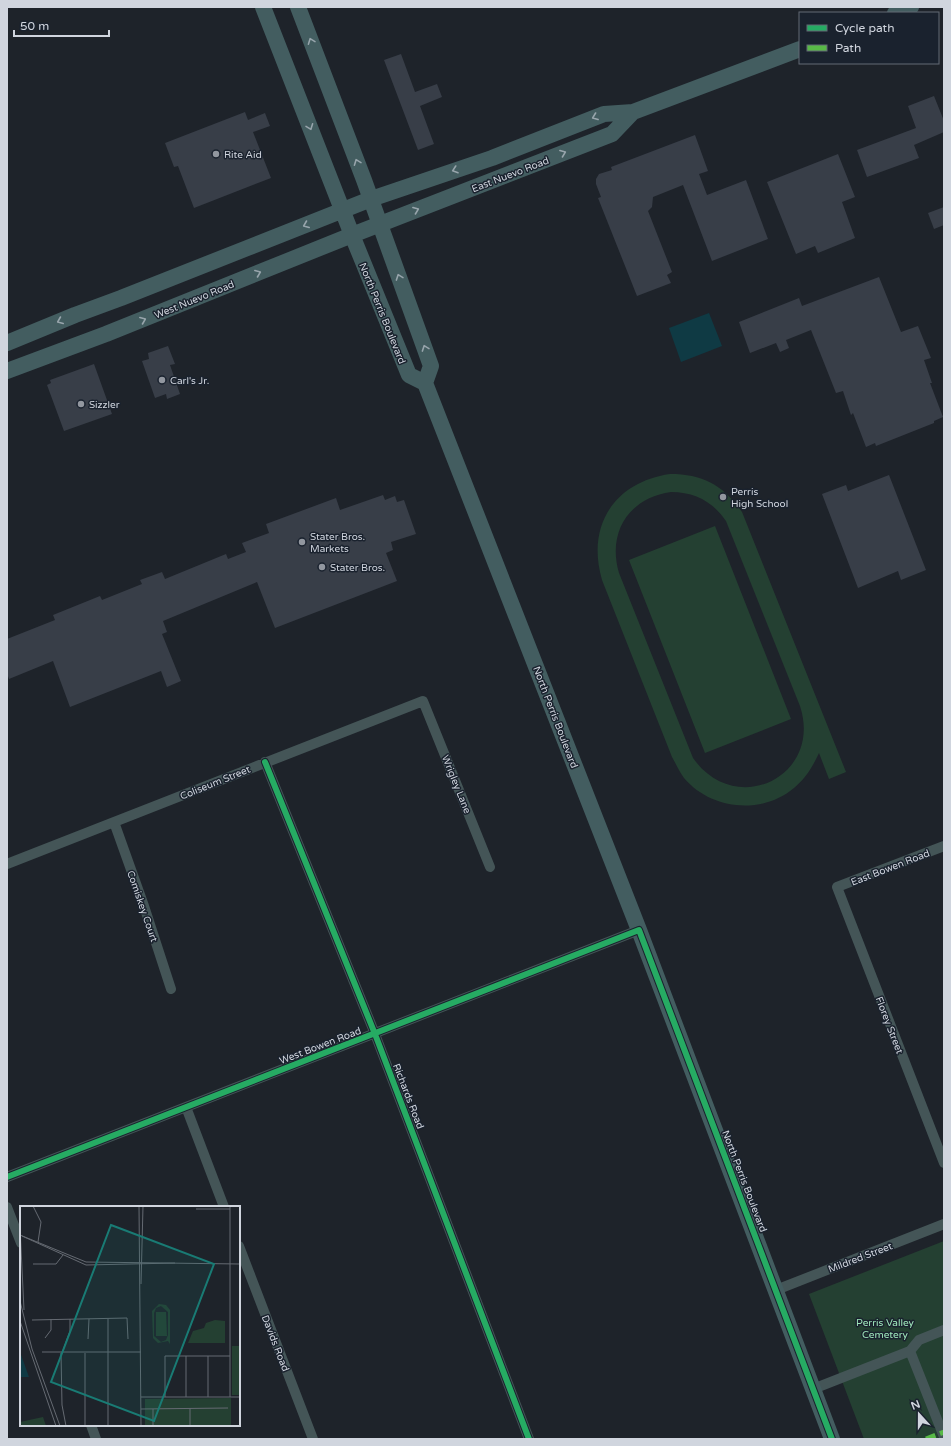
<svg xmlns="http://www.w3.org/2000/svg" width="951" height="1446" viewBox="0 0 951 1446" font-family="'Varela Round',sans-serif">
<style>
.green{fill:#244032;fill-rule:evenodd}
.water{fill:#0f3a44}
.building{fill:#383e48}
.lines{fill:none;stroke-linecap:round;stroke-linejoin:round}
.street{stroke:#445557;stroke-width:10}
.primary{stroke:#435d60;stroke-width:16}
.quiet{stroke:#58b947;stroke-width:5;stroke-dasharray:10 5;stroke-linecap:butt}
.cycleway-casing{stroke:#1a222e;stroke-width:8}
.cycleway{stroke:#26ab63;stroke-width:6}
.oneway{stroke:#98a5ac}
.poi-dot{fill:#92979f;stroke:#1a222e;stroke-width:1.5}
.labels{text-anchor:middle;stroke-width:3;stroke-linejoin:round;paint-order:stroke}
.poi-label{font-size:10px;fill:#d0d5de;stroke:#1a222e;text-anchor:start}
.street-label{font-size:10px;fill:#d0d5de;stroke:#1a222e}
.park-label{font-size:10px;fill:#9fe8bc;stroke:#1a222e}
.inset-road{fill:none;stroke:#656a72;stroke-width:1}
.view{fill:#197b74;fill-opacity:0.15;stroke:#197b74;stroke-width:2}
.inset-edge{fill:none;stroke:#d0d5de;stroke-width:2}
</style>
<rect width="100%" height="100%" fill="#1e232a"/>
<path class="green" d="M670,474C703,474 723,485 742,512L846,772L829,779L819,753C813,766 806,778 794,788C762,815 711,810 684,778C679,771 676,764 672,757L602,580C586,525 615,482 670,474ZM671,492C695,492 713,502 726,521L800,706C823,776 736,819 693,758L619,573C607,532 629,498 671,492Z
M715,526L791,719L705,753L629,560Z
M944,1241V1439H864L809,1294Z"/>
<path class="water" d="M709,313L722,346L681,362L669,328Z"/>
<path class="building" d="M401,54L415,92L437,84L442,97L420,106L434,144L418,150L384,60Z
M934,96L944,121V132L914,145L919,158L867,177L857,150L916,128L908,106Z
M245,112L248,120L265,113L270,126L253,132L271,178L194,208L178,166L174,167L165,143Z
M695,135L708,171L699,174L707,195L746,180L768,239L712,261L683,185L653,197L652,207L648,211L672,272L667,275L671,283L637,296L598,198L601,197L596,184V179L599,174L612,170L611,167Z
M838,154L855,197L842,202L855,238L818,253L815,246L796,254L767,182Z
M944,207V225L934,229L928,213Z
M879,277L901,332L918,326L931,358L924,360L932,383H930L943,417L934,421V423L876,446L875,443L866,447L853,413L851,415L843,391L836,393L811,330L786,340L789,348L780,352L776,343L750,353L739,322L799,298L802,306Z
M168,346L175,364L170,365L180,394L167,399L166,394L155,398L142,361L149,359L148,353Z
M94,364L112,414L64,431L47,385L51,383L50,380Z
M889,475L926,570L901,580L898,571L858,588L822,494L846,485L848,491Z
M383,495L385,500L395,496L397,502L404,500L416,534L391,542L393,550L386,553L397,581L275,628L257,582L163,621L167,632L162,634L181,681L167,687L161,671L70,707L53,661L9,679L7,673V639L55,620L53,615L100,596L102,600L142,584L140,580L162,572L165,579L226,554L228,559L246,552L242,543L269,533L266,524L336,498L340,510Z"/>
<g class="lines">
<path class="street" d="M265,762L375,1034L529,1439
M114,822L144,906L171,989
M944,846L837,887L944,1163
M7,864L423,701L490,867
M186,1107L224,1207
M7,1177L639,930
M7,1207L21,1243
M239,1246L313,1439
M776,1290L944,1224
M910,1351L944,1437
M813,1389L910,1351L919,1340L944,1330
M91,1425L96,1439"/>
<path class="primary" d="M263,7L352,235L409,375L425,383L639,930L832,1439
M298,7L364,180L431,366L425,383
M895,13L911,7
M7,343L75,315L121,298L371,199L492,158L604,114L633,112L800,49
M7,371L106,334L352,235L612,134L633,112"/>
<path class="quiet" d="M926,1439L944,1432"/>
<defs>
<path id="cycleway" d="M265,762L375,1034L529,1439
M7,1177L639,930L832,1439"/>
</defs>
<use href="#cycleway" class="cycleway-casing"/>
<use href="#cycleway" class="cycleway"/>
</g>
<defs><path id="oneway-chevron" d="M-2-3.5L2.5 0L-2 3.5" fill="none" stroke-width="1.6" stroke-linecap="round" stroke-linejoin="round"/></defs>
<g class="oneway">
<use href="#oneway-chevron" transform="translate(311 41) rotate(-111)"/>
<use href="#oneway-chevron" transform="translate(595 117) rotate(159)"/>
<use href="#oneway-chevron" transform="translate(310 127) rotate(69)"/>
<use href="#oneway-chevron" transform="translate(563 153) rotate(-21)"/>
<use href="#oneway-chevron" transform="translate(357 162) rotate(-111)"/>
<use href="#oneway-chevron" transform="translate(455 170) rotate(161)"/>
<use href="#oneway-chevron" transform="translate(416 210) rotate(-21)"/>
<use href="#oneway-chevron" transform="translate(306 225) rotate(158)"/>
<use href="#oneway-chevron" transform="translate(258 273) rotate(-22)"/>
<use href="#oneway-chevron" transform="translate(399 277) rotate(-110)"/>
<use href="#oneway-chevron" transform="translate(143 320) rotate(-22)"/>
<use href="#oneway-chevron" transform="translate(60 321) rotate(157)"/>
<use href="#oneway-chevron" transform="translate(425 348) rotate(-110)"/>
</g>
<g class="poi-dot">
<circle cx="216" cy="154" r="4"/>
<circle cx="162" cy="380" r="4"/>
<circle cx="81" cy="404" r="4"/>
<circle cx="723" cy="497" r="4"/>
<circle cx="302" cy="542" r="4"/>
<circle cx="322" cy="567" r="4"/>
</g>
<g class="labels">
<g class="poi-label">
<text x="224" y="158">Rite Aid</text>
<text x="170" y="384">Carl's Jr.</text>
<text x="89" y="408">Sizzler</text>
<text x="731" y="495">Perris<tspan x="731" dy="12">High School</tspan></text>
<text x="310" y="540">Stater Bros.<tspan x="310" dy="12">Markets</tspan></text>
<text x="330" y="571">Stater Bros.</text>
</g>
<g class="street-label">
<text transform="translate(510 174) rotate(-21)" y="4">East Nuevo Road</text>
<text transform="translate(194 299) rotate(-22)" y="4">West Nuevo Road</text>
<text transform="translate(383 313) rotate(68)" y="4">North Perris Boulevard</text>
<text transform="translate(556 717) rotate(69)" y="4">North Perris Boulevard</text>
<text transform="translate(215 782) rotate(-22)" y="4">Coliseum Street</text>
<text transform="translate(457 784) rotate(68)" y="4">Wrigley Lane</text>
<text transform="translate(890 867) rotate(-21)" y="4">East Bowen Road</text>
<text transform="translate(143 906) rotate(71)" y="4">Comiskey Court</text>
<text transform="translate(890 1025) rotate(69)" y="4">Florey Street</text>
<text transform="translate(320 1045) rotate(-21)" y="4">West Bowen Road</text>
<text transform="translate(409 1096) rotate(69)" y="4">Richards Road</text>
<text transform="translate(745 1181) rotate(69)" y="4">North Perris Boulevard</text>
<text transform="translate(860 1257) rotate(-21)" y="4">Mildred Street</text>
<text transform="translate(276 1343) rotate(69)" y="4">Davids Road</text>
</g>
<g class="park-label">
<text x="885" y="1326">Perris Valley<tspan x="885" dy="12">Cemetery</tspan></text>
</g>
</g>
<g transform="translate(20 1206)">
<rect width="220" height="220" fill="#1e232a"/>
<path d="M139,98L146,99L150,104V138L148,135L138,137L133,132L132,105ZM141,100L148,106V129L146,134L141,136L134,130V107L136,102ZM136,106H146L147,130H136ZM195,114L205,115V137H168L173,125L184,122L186,117ZM212,140H220V189H212ZM211,192V220H125V193ZM23,211L26,220H0V216Z" fill="#244032" fill-rule="evenodd"/>
<path d="M0,146L9,171H0Z" fill="#0f3a44"/>
<path class="inset-road" d="M13,0L21,16L18,36M119,0L121,220M176,3H210M0,21L4,104M0,29L66,56L220,58M2,30L66,59L155,57M13,58H36L43,49M121,78L123,0M0,95L12,143L40,220M88,113V220M12,114L107,112L108,133M0,115L36,220M25,132L31,124V113M68,133L69,113M22,146H121M41,147L42,199L46,220M42,147L50,125V113M65,147V220M166,150V191M121,191H220M145,191V150H210M188,191V150M210,191V0M170,202V220M121,203L208,202M133,203V220M135,220H160"/>
<path class="view" d="M91,19L194,58L134,215L31,176Z"/>
<rect width="220" height="220" class="inset-edge"/>
</g>
<rect width="951" height="1446" fill="none" stroke="#d0d5de" stroke-width="16"/>
<rect x="799" y="12" width="140" height="52" fill="#1a222e" stroke="#636a74"/>
<rect x="807" y="25" width="20" height="6" fill="#26ab63" stroke="#636a74"/>
<text x="835" y="32" font-size="12" fill="#d0d5de">Cycle path</text>
<rect x="807" y="45" width="20" height="6" fill="#58b947" stroke="#636a74"/>
<text x="835" y="52" font-size="12" fill="#d0d5de">Path</text>
<g transform="translate(919 1414) rotate(339)" stroke="#1a222e" stroke-width="3" paint-order="stroke">
<path d="M0-3L7 15L0 10L-7 15Z" fill="#d0d5de"/>
<text y="-6" font-size="11" font-weight="bold" text-anchor="middle" fill="#d0d5de">N</text>
</g>
<path d="M14 30v6h95v-6" fill="none" stroke="#d0d5de" stroke-width="2"/>
<text x="20" y="30" font-size="12" fill="#d0d5de" stroke="#1a222e" stroke-width="3" paint-order="stroke">50 m</text>
</svg>
